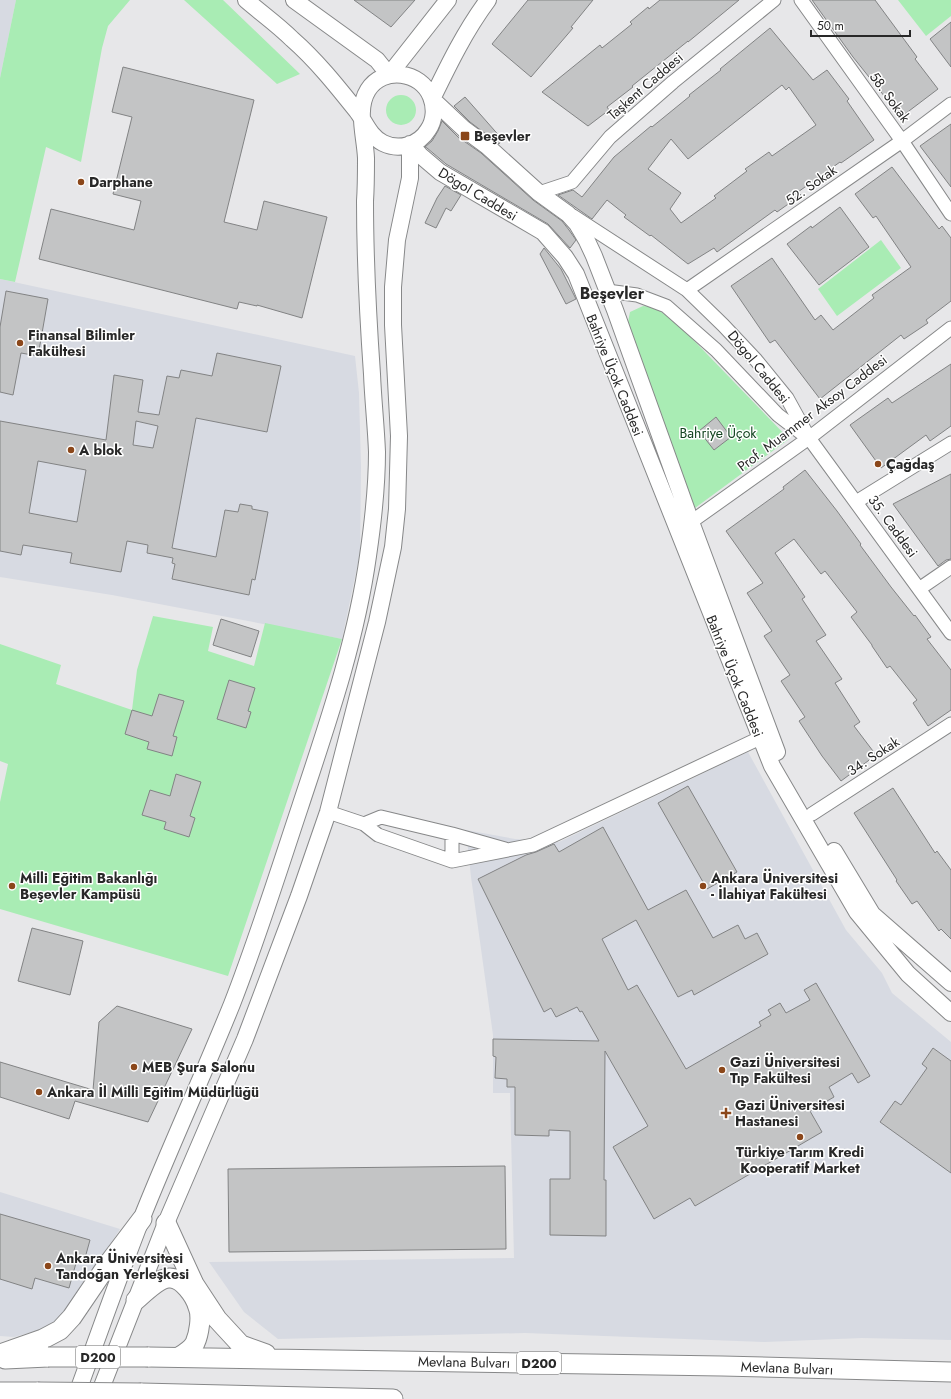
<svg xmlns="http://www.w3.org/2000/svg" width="951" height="1399" viewBox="0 0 951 1399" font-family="Jost,sans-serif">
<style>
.built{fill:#d7dae2}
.green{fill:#a9ecb4}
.building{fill:#c3c4c5;stroke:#828384;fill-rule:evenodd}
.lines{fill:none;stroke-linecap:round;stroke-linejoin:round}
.minor-casing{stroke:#878889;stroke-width:15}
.major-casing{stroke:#878889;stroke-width:18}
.highway-casing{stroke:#878889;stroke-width:21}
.minor{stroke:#fff;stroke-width:13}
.major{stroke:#fff;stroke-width:16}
.highway{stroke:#fff;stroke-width:19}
.highway-bridge-casing{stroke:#878889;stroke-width:21;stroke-linecap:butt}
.highway-bridge{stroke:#fff;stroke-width:19}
.poi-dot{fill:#8b471a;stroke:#fff;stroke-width:1.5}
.labels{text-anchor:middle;stroke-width:3;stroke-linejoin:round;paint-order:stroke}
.shield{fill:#fff;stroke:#686868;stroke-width:1}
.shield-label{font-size:13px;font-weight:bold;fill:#282828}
.street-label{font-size:14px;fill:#282828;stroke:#fff}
.poi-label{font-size:14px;font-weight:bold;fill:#282828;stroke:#fff;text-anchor:start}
.park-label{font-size:14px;fill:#134420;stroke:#fff}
.quarter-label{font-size:16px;font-weight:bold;fill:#282828;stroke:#fff}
</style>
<rect width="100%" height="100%" fill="#e7e7e9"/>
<path class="built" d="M0,0H16L0,78Z
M0,279L355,356L359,393L361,467L360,553L342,639L112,595L0,577Z
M748,752L846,930L882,973L892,993L951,1042V1340L862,1338L765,1342L525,1333L278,1339L244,1312L209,1262L514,1258L510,1093H493V1035L471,877L466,830L515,839L559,842Z
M0,1192L120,1229L74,1302L54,1326L14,1337L0,1336Z"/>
<path class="green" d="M16,0H130L108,26L102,48L81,162L46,147L15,282L0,279V78Z
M184,0H223L300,74L277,84Z
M898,0H951V16L926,36Z
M386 110a15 15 0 1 1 30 0a15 15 0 1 1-30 0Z
M881,240L901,268L837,316L818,289Z
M643,306L654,307L677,323L789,439L695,508L627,327L630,312Z
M153,616L213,627L208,651L254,666L265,623L342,639L228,976L0,909V802L8,764L0,761V644L61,665L56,684L132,710L137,670Z"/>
<path class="building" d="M354,0H415L391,27Z
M528,0H593L571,27L573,28L531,77L492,44Z
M660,0H739L688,42V41L632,86L633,87L607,107L609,110L588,126L542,92L600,45L602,48L632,24L630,22L648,7L649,9Z
M812,0H875L917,57L915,59L938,89L901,117L853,57Z
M951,22V67L930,39Z
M770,28L813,80L827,70L849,99L847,101L874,140L841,163L840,162L798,192L801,195L777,212L775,210L717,252L714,248L688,264L651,235L650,236L624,217L626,215L607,200L592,219L558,195L573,190L582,197L614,157L651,126L652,127L690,96L689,95L721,70L720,69ZM782,85L786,90L789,87L816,125L772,156L769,152L745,169L747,171L714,196L716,198L681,223L670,209L681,193L648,169L671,139L688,159Z
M123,67L254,100L224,222L257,230L264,201L327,217L302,318L257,305V306L239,302L237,309L39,259L51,209L134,230L141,201L113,194L132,117L112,112Z
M465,97L502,139L499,144L470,122L454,106Z
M442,121L458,137L481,153L533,200L562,221L569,230L576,240L570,248L548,224L446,164L427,148L425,147L432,141L438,131Z
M951,124V187L920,146Z
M892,167L939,229L942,226L951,238V301L926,320L928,323L904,339L901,335L820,399L775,340L770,343L731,286L772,258L815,320L821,315L833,330L874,298L872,295L911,267L876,216L873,218L855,194Z
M445,186L461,195L451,211L446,208L436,228L425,223L437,198Z
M840,207L869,247L819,285L787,244L811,226L812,228Z
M544,248L561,269L576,299L566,304L540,254Z
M6,291L48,299L38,356L21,353L13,395L0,392V327Z
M217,353L281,366L267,432L196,418L172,548L216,557L225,510L238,512L240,504L252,506V509L268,512L255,580L252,579L249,595L172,579L175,564L172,563L173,558L147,553L148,545L127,541L121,572L70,563L72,553L23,545L21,555L0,551V421L106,440L114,375L143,380L138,412L159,415L167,376L179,378L181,370L212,376ZM136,421L158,426L153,448L133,445ZM38,461L86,470L77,522L29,513Z
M951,364V426L930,441L926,435L881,468L850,425L888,398L892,403Z
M716,417L731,437L714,450L699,431Z
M805,470L837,511L861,544L860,545L891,587L914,616L915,615L931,637L927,639L951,670V710L928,726L913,703L917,700L890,666L887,668L872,646V645L851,617L857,612L825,571L821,574L794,539L775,553L805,597L802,599L826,635L816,641L842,679L835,683L860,722L854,726L876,755L841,781L822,756L799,721L805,717L781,681L790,675L764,636L772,631L747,593L763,583L726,531L784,489L783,487Z
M951,474V559L946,560L938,566L893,504Z
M221,619L259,631L251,657L213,645Z
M229,680L255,688L248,711L251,712L246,728L217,719Z
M159,694L184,701L173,736L177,737L172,756L147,749L149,742L125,734L132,710L152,716Z
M176,774L201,782L190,816L195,818L189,837L164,829L166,822L142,815L150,790L170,796Z
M688,786L737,872L707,889L658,803Z
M893,788L935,853L937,851L951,870V939L941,929L939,931L917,901L912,904L896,881L897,880L854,813Z
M603,827L648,910L686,890L713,938L738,925L745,939L757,933L768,954L694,995L692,990L678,997L636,920L602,939L628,990L637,985L686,1069L761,1026L759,1022L771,1015L768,1010L780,1003L786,1013L810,1000L804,990L816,983L870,1076L858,1083L852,1073L829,1087L834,1097L810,1111L822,1132L695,1206L690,1198L654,1219L613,1147L648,1126L605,1051L604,1180H606V1236L550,1235V1179H570V1131L549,1130V1136L515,1135V1087H507V1079L495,1078L496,1057L493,1056V1039L599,1041L582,1011L580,1012L577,1007L556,1017L551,1008L544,1012L478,879L526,855L536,852L554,844L559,852Z
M32,928L83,941L70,995L18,981Z
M117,1006L192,1029L148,1122L75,1101L69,1119L0,1097V1062L93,1090L99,1022Z
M933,1048L951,1061V1173L880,1122L895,1101L901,1105L927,1068L922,1064Z
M505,1166L506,1249L229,1252L228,1169Z
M0,1214L90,1240L85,1258L78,1256L69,1288L35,1278L32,1289L0,1279Z"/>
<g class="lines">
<defs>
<path id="minor" d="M801,0L902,141L951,214
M539,193L572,182L610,137L673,82L774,0
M573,216L687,290L723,325L756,360L787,398L809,438L951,633
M687,290L902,141L951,104
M607,291L637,295L666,306L716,350L778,415L804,435
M856,502L951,443
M691,522L809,438L951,328
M919,589L951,567
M328,812L364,824L378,835L452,861L533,845L760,738
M812,814L951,724
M364,824L381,817L452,834L505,849
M452,861V834"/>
<path id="major" d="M294,0L377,60L389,75
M389,75L448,0
M432,99L464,129L487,146L539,193L568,214L577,224L587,241L594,256L615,310L691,522L777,752
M432,99C449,64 465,31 488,0
M410,144L420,155L440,172L543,232L565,257L576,274L772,766L857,912L908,974L951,1013
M834,851L872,914L951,983
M75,1399C97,1339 118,1279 141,1220C170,1147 203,1076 232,1004C257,940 278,873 300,807C327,725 356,642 368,556C373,522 377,487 377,452C376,426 373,400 372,374C368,317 365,259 365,201C366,187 366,172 366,158C365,136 356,109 368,90C383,66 421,71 431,97C435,107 435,120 428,130C419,145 399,151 383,143C369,136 365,121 356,110C336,85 316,60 292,39C278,25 261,13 246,0
M97,1399L166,1223L245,1039L299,896L328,812L377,622L393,547L397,509L399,436L393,325V287L397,240L410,178V144"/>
<path id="highway" d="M166,1223L194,1284L217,1319L241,1345L266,1354
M136,1300C143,1294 159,1278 169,1278C182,1277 195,1296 198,1307C202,1316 199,1334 195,1343C192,1349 184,1354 179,1357
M0,1354L43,1339L60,1330L72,1317L108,1264L142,1219
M148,1357L722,1366L951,1372
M5,1359L48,1357
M0,1392H38
M145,1399L141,1393L393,1399"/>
</defs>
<use href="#minor" class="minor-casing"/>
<use href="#major" class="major-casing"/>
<use href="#highway" class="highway-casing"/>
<use href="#minor" class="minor"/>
<use href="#major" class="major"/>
<use href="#highway" class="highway"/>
<defs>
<path id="highway-bridge" d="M48,1357H148
M38,1392L141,1393"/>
</defs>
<use href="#highway-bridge" class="highway-bridge-casing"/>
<use href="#highway-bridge" class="highway-bridge"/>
</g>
<g class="poi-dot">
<rect x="460" y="131" width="10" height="10" rx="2"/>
<circle cx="81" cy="182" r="4"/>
<circle cx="20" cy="343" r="4"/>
<circle cx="71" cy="450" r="4"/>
<circle cx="878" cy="464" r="4"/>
<circle cx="12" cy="886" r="4"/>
<circle cx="703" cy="886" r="4"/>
<circle cx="134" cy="1067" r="4"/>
<circle cx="722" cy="1070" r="4"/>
<circle cx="39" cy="1092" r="4"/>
<path d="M724 1107h4v4h4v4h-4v4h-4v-4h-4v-4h4z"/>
<circle cx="800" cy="1137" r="4"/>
<circle cx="48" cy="1266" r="4"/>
</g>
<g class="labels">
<g class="shield">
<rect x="76" y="1346" width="44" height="22" rx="3"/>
<rect x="517" y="1352" width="44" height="22" rx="3"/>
</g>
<g class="shield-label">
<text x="98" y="1362">D200</text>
<text x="539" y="1368">D200</text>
</g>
<g class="street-label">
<text transform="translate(645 86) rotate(-41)" y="5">Taşkent Caddesi</text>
<text transform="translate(890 97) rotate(54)" y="5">58. Sokak</text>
<text transform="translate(811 185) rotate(-35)" y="5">52. Sokak</text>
<text transform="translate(478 194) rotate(31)" y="5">Dögol Caddesi</text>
<text transform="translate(759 367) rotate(51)" y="5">Dögol Caddesi</text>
<text transform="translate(615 375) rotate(68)" y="5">Bahriye Üçok Caddesi</text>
<text transform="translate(812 413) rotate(-37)" y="5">Prof. Muammer Aksoy Caddesi</text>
<text transform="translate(893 526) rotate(54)" y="5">35. Caddesi</text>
<text transform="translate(735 676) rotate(68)" y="5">Bahriye Üçok Caddesi</text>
<text transform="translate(873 756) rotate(-33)" y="5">34. Sokak</text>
<text transform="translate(464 1362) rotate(1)" y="5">Mevlana Bulvarı</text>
<text transform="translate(787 1368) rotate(2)" y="5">Mevlana Bulvarı</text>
</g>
<g class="poi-label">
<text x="474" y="141">Beşevler</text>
<text x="89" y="187">Darphane</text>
<text x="28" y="340">Finansal Bilimler<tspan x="28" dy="16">Fakültesi</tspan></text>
<text x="79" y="455">A blok</text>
<text x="886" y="469">Çağdaş</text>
<text x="20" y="883">Milli Eğitim Bakanlığı<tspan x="20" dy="16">Beşevler Kampüsü</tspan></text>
<text x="711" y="883">Ankara Üniversitesi<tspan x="711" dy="16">- İlahiyat Fakültesi</tspan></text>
<text x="730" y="1067">Gazi Üniversitesi<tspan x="730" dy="16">Tıp Fakültesi</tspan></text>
<text x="142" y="1072">MEB Şura Salonu</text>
<text x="47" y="1097">Ankara İl Milli Eğitim Müdürlüğü</text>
<text x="735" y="1110">Gazi Üniversitesi<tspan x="735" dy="16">Hastanesi</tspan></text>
<text x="800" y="1157" text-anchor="middle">Türkiye Tarım Kredi<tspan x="800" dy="16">Kooperatif Market</tspan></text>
<text x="56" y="1263">Ankara Üniversitesi<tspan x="56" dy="16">Tandoğan Yerleşkesi</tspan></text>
</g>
<g class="park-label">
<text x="718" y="438">Bahriye Üçok</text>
</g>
<g class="quarter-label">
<text x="612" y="299">Beşevler</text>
</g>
</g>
<path d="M811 30v6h99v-6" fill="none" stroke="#282828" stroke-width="2"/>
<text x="817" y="30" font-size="12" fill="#282828" stroke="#ffffff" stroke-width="3" paint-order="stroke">50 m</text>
</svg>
